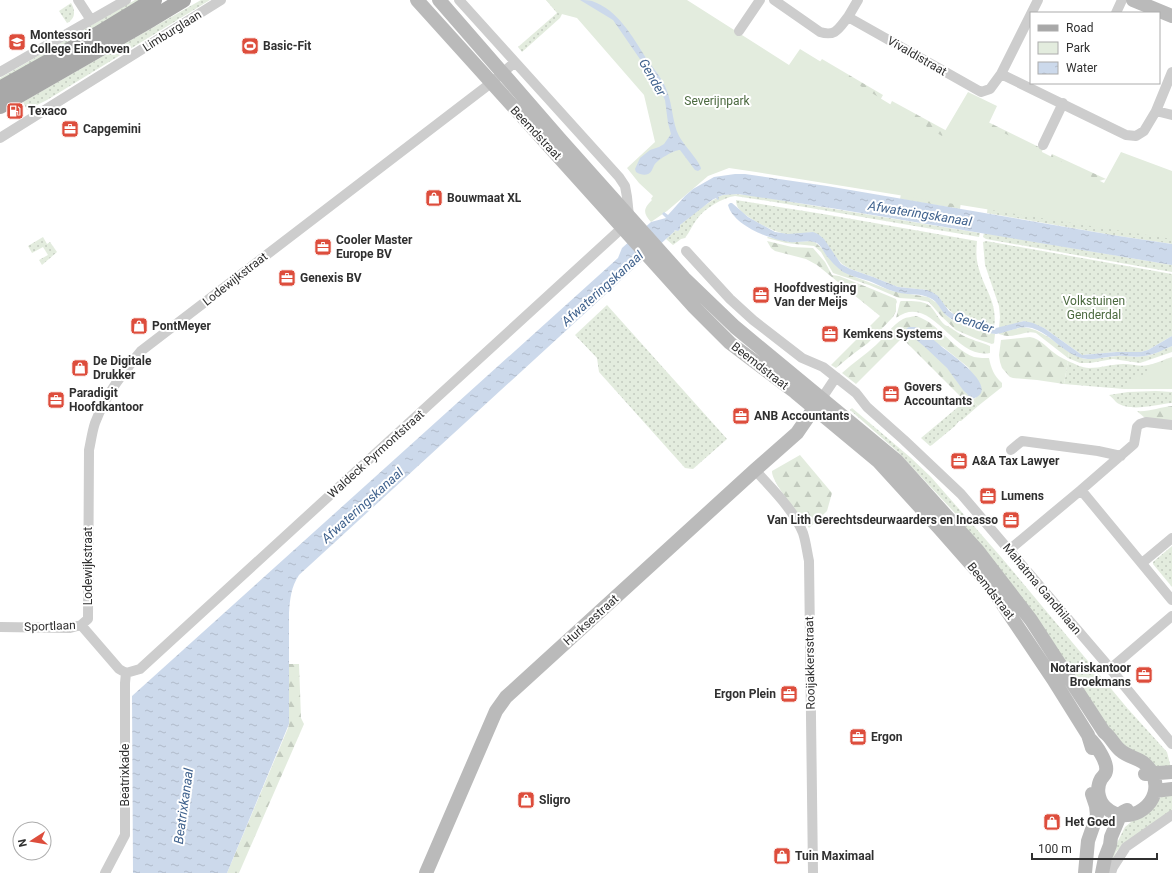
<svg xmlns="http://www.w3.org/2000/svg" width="1172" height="873" viewBox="0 0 1172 873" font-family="Roboto,sans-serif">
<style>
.grass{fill:url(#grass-dots)}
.forest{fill:url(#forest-firs)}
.park{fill:#e3ecde}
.water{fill:url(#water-ripples)}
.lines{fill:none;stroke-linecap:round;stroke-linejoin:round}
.street{stroke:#cdcdcd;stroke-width:10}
.secondary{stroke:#bababa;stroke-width:14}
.primary{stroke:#a8a8a8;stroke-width:16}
.labels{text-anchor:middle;stroke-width:4;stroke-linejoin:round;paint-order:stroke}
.street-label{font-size:12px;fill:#303030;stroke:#fff}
.poi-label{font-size:12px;font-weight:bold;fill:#303030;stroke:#fff;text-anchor:start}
.park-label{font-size:12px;fill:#4b693f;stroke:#fff}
.water-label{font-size:13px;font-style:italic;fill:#41638e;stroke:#fff}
</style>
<defs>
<pattern id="grass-dots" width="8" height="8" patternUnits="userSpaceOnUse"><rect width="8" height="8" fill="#e3ecde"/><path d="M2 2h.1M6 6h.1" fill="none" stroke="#c3cbbf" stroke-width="1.8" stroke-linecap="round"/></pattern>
<pattern id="forest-firs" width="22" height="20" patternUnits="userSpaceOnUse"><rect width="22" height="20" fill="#e3ecde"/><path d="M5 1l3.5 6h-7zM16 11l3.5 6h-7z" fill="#c3cbbf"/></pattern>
<pattern id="water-ripples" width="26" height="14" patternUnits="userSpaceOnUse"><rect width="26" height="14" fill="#ccd9eb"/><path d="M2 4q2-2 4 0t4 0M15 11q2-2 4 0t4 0" fill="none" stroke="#b0bbca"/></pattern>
</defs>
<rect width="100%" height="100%" fill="#fff"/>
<path class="grass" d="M135,0H145L0,83V78Z
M201,0H210L47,100L27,110L23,102Z
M546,0H556L562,14L560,18L522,52L518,47L557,13Z
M71,3C76,11 75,19 67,23L59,11Z
M729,194C755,194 784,201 810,205C867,214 923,224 980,233L979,237C898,224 817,208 735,196C722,198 705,208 697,219C692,225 690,232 685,238L681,239L673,245L666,239L675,231L674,230L678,231L680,229V225C691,216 703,205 717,198L718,199V197L723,195Z
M989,196L1172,224V244L1112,235L987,213Z
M736,200L829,215L977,241C976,251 976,260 979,269C985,291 998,302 994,328L955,315L927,290L898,287L873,277L850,269L842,264L813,232C805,233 796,235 788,234C777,234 746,218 739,209C737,207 736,203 736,200Z
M984,233L1172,265V272L986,239L983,237Z
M43,237L47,244L50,242L57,252L42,265L39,260L48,255L43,247L32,253L28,246Z
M986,241L1172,274V336L1148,350L1141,352H1117L1082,355L1044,328L1024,321L999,328L1000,317L999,306L985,265L983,242Z
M607,305L727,439L693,469L685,468L599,372L597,358L575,335Z
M1172,346V352L1140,363L1113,359L1090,363H1080L1068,358L1069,352L1084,359H1091L1117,356H1127L1136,357L1151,355Z
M1172,357V389H1124L1064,384L1068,361C1075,364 1082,368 1089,368C1101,368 1112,364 1123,364C1132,364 1140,367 1148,365C1156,364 1164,359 1172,357Z
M1156,391L1172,392V403C1156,404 1130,413 1116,402C1114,400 1112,397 1109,395L1128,392Z
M970,397L978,406L961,421H959L955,426L932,445L930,446L921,438Z
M852,408L911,458L931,477L1001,557L1128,709L1167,752L1171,768L1159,769L1121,745L992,563L954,512L898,452L850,410Z
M1172,546V587L1153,564V562Z
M1172,792V811L1127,841L1116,852L1110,867L1113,851L1125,827L1166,793Z"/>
<path class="forest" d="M822,59L883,95L878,104L807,79Z
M892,101L947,131L937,148L889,107Z
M988,122L1043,149L1039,159L985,135Z
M1052,154L1106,179L1082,186L1048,163Z
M904,180L963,188L960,209L900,199Z
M768,237L791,242L812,241L816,243L850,275L892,291L928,297L937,303L945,314L952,320L976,329L995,334L994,343L992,344L977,339L956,330L941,316L929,302L915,299L899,298L869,285L833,273L821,252L814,246L786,243L767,238Z
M767,241L792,247L813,248L825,262L832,275L839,276L867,287L896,299L897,302L896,304V311L893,317L868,343L853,354L836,368L831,365L880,316L817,265L806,259L775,251L771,248Z
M901,301C910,301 923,300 930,306C936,312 939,320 945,325C951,327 956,332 962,335C971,340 981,342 990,346V353C953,360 932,291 896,318L900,302Z
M916,316C939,323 951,348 974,357C979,358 985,358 989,358C991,368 994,376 1002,383V387L978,406L972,399L976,398L969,368L943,347L906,331C921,343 937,355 949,370C956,379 962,389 970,397L965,401L902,338L856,384L842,373C853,363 865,355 876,345C885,337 892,325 903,319C907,317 911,317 916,316Z
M1023,327C1041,329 1055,342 1069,352L1068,358L1036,333C1028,331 1024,334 1016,335C1010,337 1005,336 999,334V333Z
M1030,337C1041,339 1048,349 1057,355C1060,357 1064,359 1068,361L1064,384L1037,380L1013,378L1010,377L1002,368L1000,362L999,355L1001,340Z
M1172,406V421L1145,418L1137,411C1149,412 1160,407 1172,406Z
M800,455L832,493L827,511L809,528C801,517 771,482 772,471Z
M289,664H299L301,718L304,724L239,873H227L288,728L289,724Z"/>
<path class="park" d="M546,0H687L789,65L800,49L942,136L968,92L997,106L988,125L1104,183L1121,152L1172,171V239L756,172L729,168L708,176L667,211L651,222C643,213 643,209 652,200L651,199L653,196L639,183L627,168L655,142L644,95L577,18L558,13Z
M1172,360V389L1146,388L1124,389L1125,385L1130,384L1134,377L1146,375L1149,365Z"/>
<path class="water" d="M580,0C584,0 589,0 592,1C618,10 632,36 646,58C653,68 663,79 667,91C673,106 672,122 679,136C683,144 701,163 701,169L698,171L695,170L680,150C674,150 659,159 655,164C654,165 653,168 652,170C649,176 642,176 636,172L635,169L640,158L650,150L659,147L664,144L671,134L668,123L665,100L661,92L644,65L613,20Z
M735,174H745L827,186L1112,235L1172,244V265L831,208L738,194L723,195L718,197L719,199L718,200L716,198L712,200L680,225V229L678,231L674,230L675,231L666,239L299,575C291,587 290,599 289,613V724L227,873H133L132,696L618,258L622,248L651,222L666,218L662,214L664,212L668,215L685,196L693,189L714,177Z
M730,203H732L748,217L775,232L788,234L813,232L818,234L824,239L841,264L850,269L873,277L898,287L927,290L932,292L938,296L949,311L955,315L996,328L1024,321L1033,323L1044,328L1082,355L1117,352H1141L1148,350L1172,336V346C1163,350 1153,355 1144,356C1134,358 1126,355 1117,356C1097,357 1089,364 1070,353C1057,345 1046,332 1032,328C1020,325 1008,332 996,334C991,334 984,331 979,330C968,327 954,322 946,315C940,310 938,301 930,298C921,293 910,295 900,293C889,291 879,285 869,281C860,278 851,276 843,272C836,267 831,261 826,255C823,250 821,246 817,243C809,239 798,243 790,242C770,240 733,225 728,205Z
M909,327H916L920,329C928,335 935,341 942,347C951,354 1003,390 972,399L963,390L947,368L926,348L906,331V329Z"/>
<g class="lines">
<path class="street" d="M78,0L91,20
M459,0L619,177L625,186L627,197L629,216
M774,0L820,32C836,37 839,28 848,17L981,92L990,89L1001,74L1126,135L1136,136L1144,131L1156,111L1172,115
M1116,13L1122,0
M848,17L858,0
M739,31L760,0
M0,72L126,0
M1001,74L1038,0
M1156,111L1172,72
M0,138L221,0
M1043,145L1063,103
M686,251L730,299L753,320L802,358L823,367L856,393L867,407L904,440L961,494L1104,661L1172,744
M822,398L836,377
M1172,425L1146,422L1140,424L1137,427L1134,444L1081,490L1172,600
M1011,450L1022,441L1098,451L1121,456
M755,470C772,489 794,510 803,533C806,542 807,552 809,561L813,873
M1009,550L1081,490
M1142,563L1172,538
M81,625L88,619L89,450C91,441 92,432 95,423C106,394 122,374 141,351L457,109L491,83L515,62
M0,627L70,628L81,625L119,669L126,673
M1110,669L1172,616
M126,673L140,669L622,228
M105,873L125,835V683L126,673
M1111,873L1113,867L1126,847L1172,815"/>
<path class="secondary" d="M417,0L694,307L730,343L795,392L878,461L940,529L991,587L1053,679L1088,735L1092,748
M439,0L560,139L684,278L735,327L897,461L978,551L1031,620L1104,732C1111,737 1114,745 1120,750C1131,760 1143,756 1152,773C1167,801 1129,830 1105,807C1098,800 1096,788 1101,779C1103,776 1106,774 1106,771C1108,762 1096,745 1090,739
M1133,0L1172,16
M1145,774L1172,772
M1155,791L1172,789
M426,873L496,711L506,697L755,470L797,433L819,401
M1085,873L1088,841L1097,815L1096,806L1092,794
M1102,873L1105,858L1110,845L1111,837L1119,818L1123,812L1127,810"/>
<path class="primary" d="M0,89L98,34L154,0
M0,106L148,21L183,0"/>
</g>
<defs>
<symbol id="school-square" viewBox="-11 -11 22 22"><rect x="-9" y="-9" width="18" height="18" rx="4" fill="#dd4d3c" stroke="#fff"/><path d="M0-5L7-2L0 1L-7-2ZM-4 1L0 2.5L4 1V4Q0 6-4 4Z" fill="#fff"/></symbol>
<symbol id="stadium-square" viewBox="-11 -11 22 22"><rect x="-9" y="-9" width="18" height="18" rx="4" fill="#dd4d3c" stroke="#fff"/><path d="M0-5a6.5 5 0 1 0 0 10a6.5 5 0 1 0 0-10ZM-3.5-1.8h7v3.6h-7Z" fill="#fff"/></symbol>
<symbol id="fuel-square" viewBox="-11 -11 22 22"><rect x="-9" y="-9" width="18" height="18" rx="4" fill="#dd4d3c" stroke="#fff"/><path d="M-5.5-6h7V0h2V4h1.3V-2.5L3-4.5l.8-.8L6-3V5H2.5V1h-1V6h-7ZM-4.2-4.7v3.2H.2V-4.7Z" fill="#fff"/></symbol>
<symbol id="office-square" viewBox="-11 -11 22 22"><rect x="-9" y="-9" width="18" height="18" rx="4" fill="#dd4d3c" stroke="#fff"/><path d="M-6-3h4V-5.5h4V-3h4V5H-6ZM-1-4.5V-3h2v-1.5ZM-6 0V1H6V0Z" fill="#fff"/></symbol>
<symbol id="shop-square" viewBox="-11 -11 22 22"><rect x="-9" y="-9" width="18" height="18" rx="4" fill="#dd4d3c" stroke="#fff"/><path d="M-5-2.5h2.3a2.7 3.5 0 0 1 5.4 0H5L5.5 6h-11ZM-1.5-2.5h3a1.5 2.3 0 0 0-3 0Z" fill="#fff"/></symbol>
</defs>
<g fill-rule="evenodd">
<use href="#school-square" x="7" y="32" width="20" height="20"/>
<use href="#stadium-square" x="240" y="36" width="20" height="20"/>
<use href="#fuel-square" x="5" y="101" width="20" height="20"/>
<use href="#office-square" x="60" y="119" width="20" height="20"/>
<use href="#shop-square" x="424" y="188" width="20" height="20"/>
<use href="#office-square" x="313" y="237" width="20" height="20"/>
<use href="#office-square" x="277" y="268" width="20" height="20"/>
<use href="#office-square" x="751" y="285" width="20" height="20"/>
<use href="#shop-square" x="129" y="316" width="20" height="20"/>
<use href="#office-square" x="820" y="324" width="20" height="20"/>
<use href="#shop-square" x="70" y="358" width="20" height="20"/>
<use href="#office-square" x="881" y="384" width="20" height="20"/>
<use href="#office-square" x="46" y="390" width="20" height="20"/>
<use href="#office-square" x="731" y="406" width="20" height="20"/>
<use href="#office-square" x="949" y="451" width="20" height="20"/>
<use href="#office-square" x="978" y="486" width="20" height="20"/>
<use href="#office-square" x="1001" y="510" width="20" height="20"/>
<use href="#office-square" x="1134" y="665" width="20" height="20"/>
<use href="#office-square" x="779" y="684" width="20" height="20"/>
<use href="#office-square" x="848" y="727" width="20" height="20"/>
<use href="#shop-square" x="516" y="790" width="20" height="20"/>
<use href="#shop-square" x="1042" y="812" width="20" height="20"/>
<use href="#shop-square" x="772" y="846" width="20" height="20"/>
</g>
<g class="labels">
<g class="street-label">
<text transform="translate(172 31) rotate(-32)" y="4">Limburglaan</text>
<text transform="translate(917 56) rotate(30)" y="4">Vivaldistraat</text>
<text transform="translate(536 133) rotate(47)" y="4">Beemdstraat</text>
<text transform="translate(235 279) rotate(-38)" y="4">Lodewijkstraat</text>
<text transform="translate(760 366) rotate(38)" y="4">Beemdstraat</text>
<text transform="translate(376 454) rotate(-42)" y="4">Waldeck Pyrmontstraat</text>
<text transform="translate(88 566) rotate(-90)" y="4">Lodewijkstraat</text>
<text transform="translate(1042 589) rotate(50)" y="4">Mahatma Gandhilaan</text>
<text transform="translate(991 591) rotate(52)" y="4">Beemdstraat</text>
<text transform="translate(591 620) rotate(-42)" y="4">Hurksestraat</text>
<text transform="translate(50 626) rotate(-2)" y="4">Sportlaan</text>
<text transform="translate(810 663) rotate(-91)" y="4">Rooijakkersstraat</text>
<text transform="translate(125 775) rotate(-90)" y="4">Beatrixkade</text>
</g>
<g class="poi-label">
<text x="30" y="39">Montessori<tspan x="30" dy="14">College Eindhoven</tspan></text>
<text x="263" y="50">Basic-Fit</text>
<text x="28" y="115">Texaco</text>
<text x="83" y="133">Capgemini</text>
<text x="447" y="202">Bouwmaat XL</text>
<text x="336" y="244">Cooler Master<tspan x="336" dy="14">Europe BV</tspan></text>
<text x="300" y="282">Genexis BV</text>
<text x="774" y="292">Hoofdvestiging<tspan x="774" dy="14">Van der Meijs</tspan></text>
<text x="152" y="330">PontMeyer</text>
<text x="843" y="338">Kemkens Systems</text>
<text x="93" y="365">De Digitale<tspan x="93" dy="14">Drukker</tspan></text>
<text x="904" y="391">Govers<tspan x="904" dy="14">Accountants</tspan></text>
<text x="69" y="397">Paradigit<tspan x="69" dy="14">Hoofdkantoor</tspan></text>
<text x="754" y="420">ANB Accountants</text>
<text x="972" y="465">A&amp;A Tax Lawyer</text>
<text x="1001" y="500">Lumens</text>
<text x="998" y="524" text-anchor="end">Van Lith Gerechtsdeurwaarders en Incasso</text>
<text x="1131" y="672" text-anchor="end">Notariskantoor<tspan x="1131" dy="14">Broekmans</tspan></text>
<text x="776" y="698" text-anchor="end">Ergon Plein</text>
<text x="871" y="741">Ergon</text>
<text x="539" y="804">Sligro</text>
<text x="1065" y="826">Het Goed</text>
<text x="795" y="860">Tuin Maximaal</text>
</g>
<g class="park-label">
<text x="717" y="105">Severijnpark</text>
<text x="1094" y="305">Volkstuinen<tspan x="1094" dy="14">Genderdal</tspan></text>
</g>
<g class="water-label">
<text transform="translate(653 77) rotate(60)" y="5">Gender</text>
<text transform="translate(920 213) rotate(9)" y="5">Afwateringskanaal</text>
<text transform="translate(602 288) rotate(-42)" y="5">Afwateringskanaal</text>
<text transform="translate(974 322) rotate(19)" y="5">Gender</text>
<text transform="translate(362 505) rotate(-42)" y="5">Afwateringskanaal</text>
<text transform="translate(183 806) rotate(-82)" y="5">Beatrixkanaal</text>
</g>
</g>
<rect x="1030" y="12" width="130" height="72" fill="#ffffff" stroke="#acacac"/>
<rect x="1038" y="25" width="20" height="6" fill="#a8a8a8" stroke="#acacac"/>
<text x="1066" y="32" font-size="12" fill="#303030">Road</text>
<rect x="1038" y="42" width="20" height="12" fill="#e3ecde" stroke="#acacac"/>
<text x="1066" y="52" font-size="12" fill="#303030">Park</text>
<rect x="1038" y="62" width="20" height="12" fill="url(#water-ripples)" stroke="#acacac"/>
<text x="1066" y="72" font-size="12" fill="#303030">Water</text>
<g transform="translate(32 841) rotate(258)"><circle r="19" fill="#ffffff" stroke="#acacac"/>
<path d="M0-3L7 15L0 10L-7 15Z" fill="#dd4d3c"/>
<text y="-6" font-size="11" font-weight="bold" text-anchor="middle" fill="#303030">N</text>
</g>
<path d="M1032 853v6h125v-6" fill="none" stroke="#303030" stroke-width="2"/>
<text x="1038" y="853" font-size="12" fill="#303030" stroke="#ffffff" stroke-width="3" paint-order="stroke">100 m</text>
</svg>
